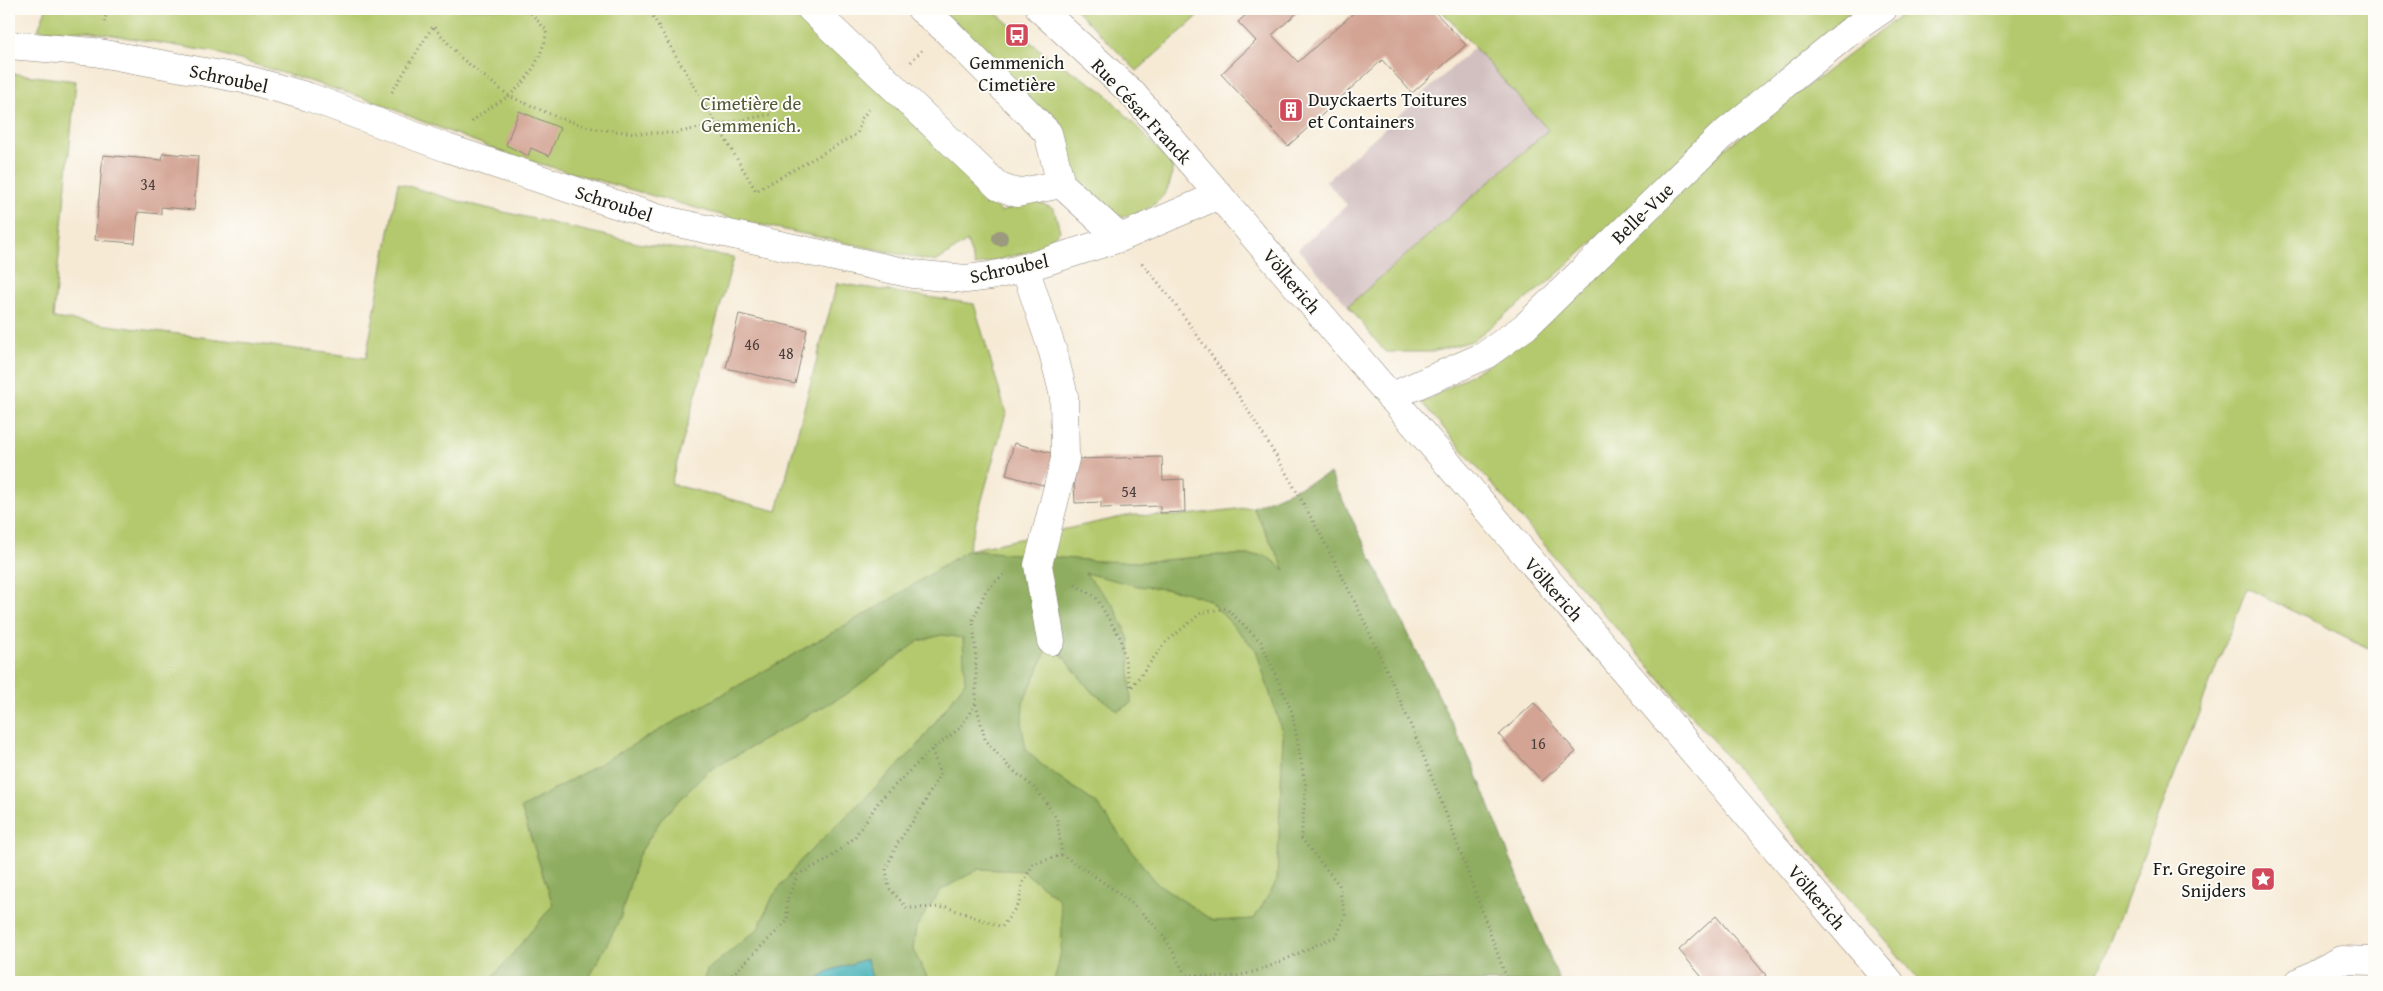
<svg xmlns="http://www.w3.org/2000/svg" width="2383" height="991" viewBox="0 0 2383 991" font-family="'Gentium Book Plus',serif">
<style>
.industrial{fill:#d2bfc0}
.green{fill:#b4c96d;stroke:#687244}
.forest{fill:#8fad60;stroke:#56643e;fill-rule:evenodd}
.water{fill:#3cadb4;stroke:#2c6468}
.building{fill:#d3a494}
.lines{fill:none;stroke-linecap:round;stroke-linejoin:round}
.minor-casing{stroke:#898378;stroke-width:29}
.major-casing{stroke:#898378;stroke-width:29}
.path{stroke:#898378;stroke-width:3;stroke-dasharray:1 4;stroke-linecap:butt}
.minor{stroke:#fff;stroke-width:28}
.major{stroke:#fff;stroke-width:28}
.tree{fill:#9b9a7f}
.labels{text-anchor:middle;stroke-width:4;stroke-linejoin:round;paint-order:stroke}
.number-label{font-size:16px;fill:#4a3e3a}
.poi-label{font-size:19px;fill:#1c1c1c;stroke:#fdfcf7}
.street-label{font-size:19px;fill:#1c1c1c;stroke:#fdfcf7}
.park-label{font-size:19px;fill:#515938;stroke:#fdfcf7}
</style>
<rect width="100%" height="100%" fill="#fdfcf7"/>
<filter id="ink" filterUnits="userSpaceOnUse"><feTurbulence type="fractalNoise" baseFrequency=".02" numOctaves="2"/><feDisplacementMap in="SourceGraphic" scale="10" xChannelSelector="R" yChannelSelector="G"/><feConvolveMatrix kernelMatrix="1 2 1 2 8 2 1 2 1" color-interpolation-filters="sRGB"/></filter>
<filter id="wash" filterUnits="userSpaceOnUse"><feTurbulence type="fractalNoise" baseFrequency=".0096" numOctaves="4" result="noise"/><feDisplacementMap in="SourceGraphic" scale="20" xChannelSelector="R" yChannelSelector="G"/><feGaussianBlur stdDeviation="1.12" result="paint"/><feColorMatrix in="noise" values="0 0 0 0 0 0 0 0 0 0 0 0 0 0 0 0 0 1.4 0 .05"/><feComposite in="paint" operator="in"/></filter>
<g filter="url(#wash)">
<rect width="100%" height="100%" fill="#f6ead5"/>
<path class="industrial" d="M1475,47L1548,130L1348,306L1298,249L1347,205L1326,181Z"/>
<path class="green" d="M46,9H793L877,85L1001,212L1031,199L1054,209L1060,231L1042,248L975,266L967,241L936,262L738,220L516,157L416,119L377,102L214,52L88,31L38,30Z
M931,9H991L1046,55L1103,91L1172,164C1174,190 1158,206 1135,214C1127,216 1122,218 1115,217L1067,177L1068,151L1057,127Z
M1075,9H1206L1137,71Z
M1440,9H1854L1547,283L1472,341L1432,352H1385L1348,306L1548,130Z
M1909,9H2374V651L2247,588L2094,982H1921L1422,403L1506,354L1719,153Z
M9,73L76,81L53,318L366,358L398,183L465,203L638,243L734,257L671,484L777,511L837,283L974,304L1006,413L968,550L1131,515L1178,516L1253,507L1286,571L1457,982H9Z"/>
<path class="forest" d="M1330,474L1475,770L1560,982H1053C1063,956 1064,926 1059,899L1023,871L979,869L941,890L916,927L913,950L930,982H873L867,959L829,971L812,982H703L707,970L758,929L773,896L801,860L916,748L965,682L963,638L942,635L919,641L848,693L708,771L662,818L638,856L620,919L587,982H489L553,905L521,808L883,604L968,550L1098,561L1141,562L1220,555H1265L1285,570L1253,507ZM1085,573L1138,586L1181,591L1209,600L1256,650L1283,735L1277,881L1254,919L1213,921L1154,881L1098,805L1042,765L1026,750L1022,726L1023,703L1051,641L1090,690L1118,711L1131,703L1129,639L1114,606Z"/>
<path class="water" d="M867,959L873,982H812L829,971Z"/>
<g id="blocks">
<path class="building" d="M1252,9H1293L1297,13L1272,35L1298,62L1358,9H1432L1466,45L1412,93L1382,60L1288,146L1221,74L1256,41L1238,22Z
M519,111L560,128L549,156L531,148L528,156L506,145Z
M163,153L198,156L194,210L161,207V214L138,212L135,243L95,240L103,155L162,160Z
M739,314L807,330L795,384L726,368Z
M1014,443L1055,454L1046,486L1006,475Z
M1162,457L1163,480L1184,479L1185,512L1160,513V506L1101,508V502L1075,503L1073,459Z
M1534,703L1576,752L1542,781L1499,735Z
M1716,916L1766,975L1758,982H1706L1679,950Z"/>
</g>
</g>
<g filter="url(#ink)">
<use href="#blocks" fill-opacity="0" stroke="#898378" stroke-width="1"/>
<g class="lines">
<defs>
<path id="minor" d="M811,9L999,187L1017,193L1061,184
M921,9L944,28L1048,133L1061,184L1120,238
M9,45L94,52L249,80L309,97L447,148L660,219L913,274L966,279L990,276L1025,268L1120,238L1219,195
M1025,268L1053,352L1064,396L1065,459L1038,565L1051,641
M1390,397L1484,356L1526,326L1720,137L1848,33L1883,9
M2299,982L2342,960L2374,961"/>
<path id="major" d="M1040,9L1131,92L1890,982"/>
</defs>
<use href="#minor" class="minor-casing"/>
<use href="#major" class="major-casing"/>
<path class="path" d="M651,9L649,10L756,191L857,134L862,118L869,109
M104,22L108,9
M911,62L922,50
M392,92L433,26L460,57L509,96L559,118L596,129L635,133H674L773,114
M472,122C482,112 495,105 507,97C529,81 542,57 547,31L527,9
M1142,263C1172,298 1198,336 1224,374C1297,482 1357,599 1408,719C1445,805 1475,894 1508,982
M1075,585L1095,596L1121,639L1131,688L1165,643L1201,613L1226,608L1261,642L1292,712L1306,787L1301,838L1339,885L1345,915L1337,936C1303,949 1272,970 1236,976C1220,979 1201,975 1185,974L1182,982
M976,704L985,739L1009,767L1037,790L1057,819L1062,855C1098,878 1141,905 1166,940C1173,951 1179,963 1185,974
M932,750L940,774L921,809L897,844L886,869L889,888L907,908L946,907L1002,927L1019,903L1022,884L1033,864L1062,855
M725,982L787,921V900L798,874L826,861L854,838L880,800L932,749L960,728L976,703V656L973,620L986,590L1007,572"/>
<use href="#minor" class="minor"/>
<use href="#major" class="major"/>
</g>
<circle class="tree" cx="1000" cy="238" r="8"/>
</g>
<defs>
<symbol id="bus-square" viewBox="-11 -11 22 22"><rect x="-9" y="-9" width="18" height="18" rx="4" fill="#d1495b" stroke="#fdfcf7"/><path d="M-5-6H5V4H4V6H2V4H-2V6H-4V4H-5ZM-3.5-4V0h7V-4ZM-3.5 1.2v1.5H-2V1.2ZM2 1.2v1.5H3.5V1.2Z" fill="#fff"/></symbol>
<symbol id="building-square" viewBox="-11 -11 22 22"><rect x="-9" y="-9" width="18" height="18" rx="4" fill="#d1495b" stroke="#fdfcf7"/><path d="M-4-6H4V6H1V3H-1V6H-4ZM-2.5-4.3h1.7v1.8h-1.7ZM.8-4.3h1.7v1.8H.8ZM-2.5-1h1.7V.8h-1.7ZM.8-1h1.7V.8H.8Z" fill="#fff"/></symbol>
<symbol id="sight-square" viewBox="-11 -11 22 22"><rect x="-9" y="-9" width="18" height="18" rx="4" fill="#d1495b" stroke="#fdfcf7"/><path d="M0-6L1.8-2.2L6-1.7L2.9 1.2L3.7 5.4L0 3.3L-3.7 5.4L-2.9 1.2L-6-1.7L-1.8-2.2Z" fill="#fff"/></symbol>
</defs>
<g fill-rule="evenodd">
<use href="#bus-square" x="1003" y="21" width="28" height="28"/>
<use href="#building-square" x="1277" y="96" width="28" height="28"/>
<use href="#sight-square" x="2249" y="865" width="28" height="28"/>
</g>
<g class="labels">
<g class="number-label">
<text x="148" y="190">34</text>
<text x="752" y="350">46</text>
<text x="786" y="359">48</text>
<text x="1129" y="497">54</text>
<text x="1538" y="749">16</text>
</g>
<g class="poi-label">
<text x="1017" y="69">Gemmenich<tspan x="1017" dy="22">Cimetière</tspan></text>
<text x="1308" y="106" text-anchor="start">Duyckaerts Toitures<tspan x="1308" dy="22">et Containers</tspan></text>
<text x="2246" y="875" text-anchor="end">Fr. Gregoire<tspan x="2246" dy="22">Snijders</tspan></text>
</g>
<g class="street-label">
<text transform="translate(229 78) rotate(12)" y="7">Schroubel</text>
<text transform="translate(1142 111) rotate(47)" y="7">Rue César Franck</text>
<text transform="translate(614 203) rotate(18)" y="7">Schroubel</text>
<text transform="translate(1642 213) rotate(-44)" y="7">Belle-Vue</text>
<text transform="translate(1009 268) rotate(-12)" y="7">Schroubel</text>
<text transform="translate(1292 281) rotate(50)" y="7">Völkerich</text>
<text transform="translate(1554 589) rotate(49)" y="7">Völkerich</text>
<text transform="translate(1817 897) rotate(50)" y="7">Völkerich</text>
</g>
<g class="park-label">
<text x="751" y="110">Cimetière de<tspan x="751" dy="22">Gemmenich.</tspan></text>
</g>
</g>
<rect width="2383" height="991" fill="none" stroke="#fdfcf7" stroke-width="30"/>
</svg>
